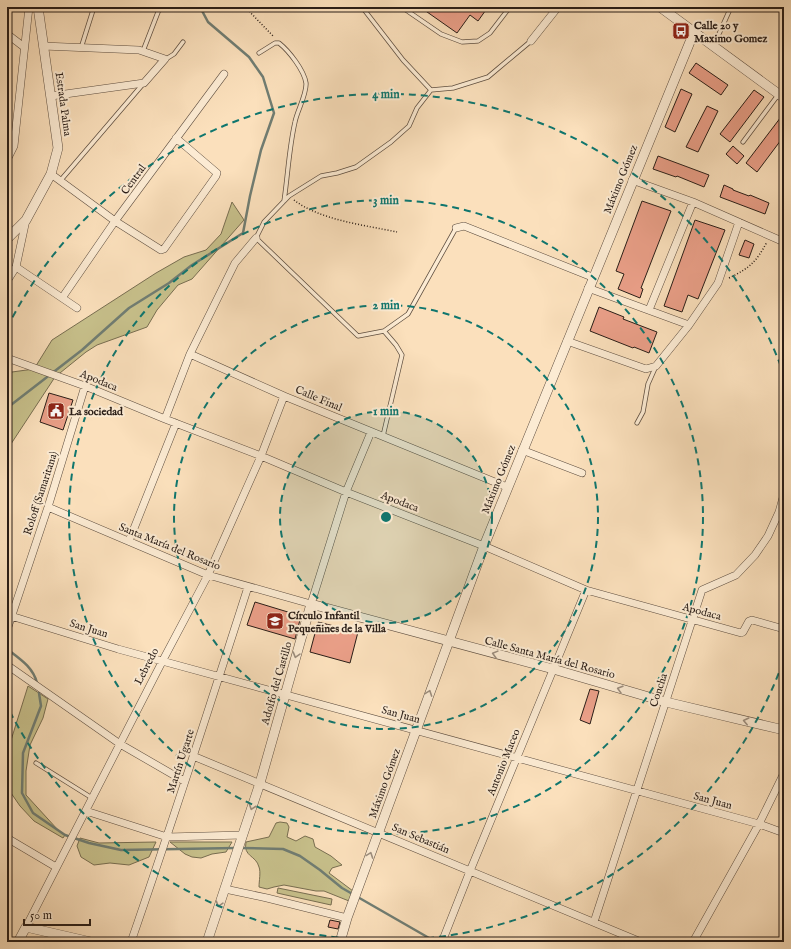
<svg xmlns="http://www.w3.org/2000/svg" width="791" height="949" viewBox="0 0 791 949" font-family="'IM FELL English',serif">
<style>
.green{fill:#c7c08b;stroke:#786e51}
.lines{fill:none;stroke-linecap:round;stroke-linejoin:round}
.stream{stroke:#707d73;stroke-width:2.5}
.building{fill:#ea9f88;stroke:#291d17}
.service-casing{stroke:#5e4e40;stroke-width:5}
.minor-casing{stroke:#5e4e40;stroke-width:8}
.tertiary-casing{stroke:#5e4e40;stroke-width:10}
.path{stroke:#291d17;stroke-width:1.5;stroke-dasharray:1 2;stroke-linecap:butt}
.service{stroke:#fcebd3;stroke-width:3.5}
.minor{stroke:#fcebd3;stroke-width:7}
.tertiary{stroke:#fcebd3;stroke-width:9}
.oneway{stroke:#9d8e7e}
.ring{fill:none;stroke:#0f766e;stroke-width:2;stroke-dasharray:7 5}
.labels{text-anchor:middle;stroke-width:4;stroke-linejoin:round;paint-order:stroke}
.poi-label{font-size:11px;font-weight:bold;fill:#291d17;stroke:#fcebd3;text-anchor:start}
.street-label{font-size:11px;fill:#291d17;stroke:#fcebd3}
.centre{fill:#0f766e;stroke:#fcebd3;stroke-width:2}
.ring-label{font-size:12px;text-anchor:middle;font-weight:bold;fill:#0f766e;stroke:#fcebd3;stroke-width:4;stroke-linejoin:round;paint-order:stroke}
</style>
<rect width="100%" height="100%" fill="#fbe0bc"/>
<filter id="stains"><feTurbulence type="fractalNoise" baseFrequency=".005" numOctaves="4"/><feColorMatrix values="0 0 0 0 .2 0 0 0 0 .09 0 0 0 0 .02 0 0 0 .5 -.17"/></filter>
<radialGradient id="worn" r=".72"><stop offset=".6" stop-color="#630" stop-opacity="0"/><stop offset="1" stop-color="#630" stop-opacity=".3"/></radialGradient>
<path class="green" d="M232,202L244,220L192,279L178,285L157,310L147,327L97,345L86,352L55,377L7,450V378L12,372L34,369L52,340L156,273L184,257L206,250L221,234Z
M28,686L48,699L43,718L30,745L26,771V795L58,830L65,835L63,838L34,821L20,806L11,793L7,791V753Z
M280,822L287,823L289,827L287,837L296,841L305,836L313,839L315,847L331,856L342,865L332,868L329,873L353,891L349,901L324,891H316L284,885L274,887L267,889L259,887C259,881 261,872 259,867C256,855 243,857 246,842L269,837L276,823Z
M80,838L99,843L156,842L149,857L129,865L110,863L94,865L81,857L77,846Z
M170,842H232L226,852L212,854L201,858L192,857L185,854Z
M278,888L332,899L331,905L277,893Z"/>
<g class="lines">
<path class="stream" d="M7,408L82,350L129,308L169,283L192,265L243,233L250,196L261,150L274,113L263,77L249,57L208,22L200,7
M7,649C20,659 33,667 37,683
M39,693L41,706L23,753L22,793L33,813L65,835L89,843L121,850L236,848
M241,848L283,849L300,856L320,870L342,888L436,942"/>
</g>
<path class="building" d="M420,7H488L478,21L470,15L457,33Z
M696,63L728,85L721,95L689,73Z
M681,89L692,94L675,132L665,127Z
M754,90L764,97L730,142L720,134Z
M707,106L718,111L698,152L686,147Z
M784,113V136L757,172L746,163Z
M733,146L744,156L737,164L726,154Z
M658,156L709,175L704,187L677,176L676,177L653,169Z
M724,185L733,189V190L749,196L750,195L769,203L765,214L720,197Z
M642,201L671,211L641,288L643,289L640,298L618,289L624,274L616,271Z
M695,220L725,230L698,299L688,295L682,312L664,306Z
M745,240L754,244L749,258L739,255Z
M599,307L624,317L623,319L657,332L649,353L634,347L633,348L590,331Z
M49,393L73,400L63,430L40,422Z
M255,602L301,616L295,639L247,625Z
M318,622L358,632L350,663L310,652Z
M590,689L599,691L590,724L580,720Z
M330,920L340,922L338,929L328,927Z"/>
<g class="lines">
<defs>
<path id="service" d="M362,7L403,60L431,90
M406,10L441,34L462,42L478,41L490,33L510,7
M714,45L731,7
M81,48L94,7
M143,51L160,7
M259,53L275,43H279C289,51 304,70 306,83C307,94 297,111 295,122C289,148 288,174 284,201
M166,59L174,54L183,42
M743,142L778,95
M60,181L143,84
M456,228L408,314L384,331L358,336L256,238L264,222L289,196L321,176L337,173L356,167L391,142L409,126L417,108L431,90L453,88L488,77L531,41
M637,423L643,412L648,384L656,366
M383,436L402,355L396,345L384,331
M36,763L92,798"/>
<path id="minor" d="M7,34L24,47
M531,41L558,7
M43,46L139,50L165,59L144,83L51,96
M7,160L14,146L29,7
M51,174L115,221L161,250L164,249L216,176L217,173L176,138
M632,180L693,202L784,242
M456,228L464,226L592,277
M16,267L77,308
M7,281L16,267L26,220
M588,288L689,325
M62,298L115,221L224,74
M649,310L693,202
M567,341L646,369L656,366L689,325L718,283L739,222
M190,354L284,396L507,487
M7,358L85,386L165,419L261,456L346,492L484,546L586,590L741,633L743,632L749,621L752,620L784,629
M165,419L190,354L235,263L256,238
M522,450L582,473
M48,507L208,575L311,604L346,492L371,432
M129,541L176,423
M11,616L118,649L759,824L784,833
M7,630L48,507L85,386
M7,665L120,744L184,781
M193,756L641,942
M86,811L167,837L242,835
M7,838L56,867
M225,889L267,898L347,918
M594,922L702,590L736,575L755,555L768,536L779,512L784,494
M26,927L163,660L208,575L261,456L284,396
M131,942C172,824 210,705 248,587
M442,942L470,871L586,590
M693,942L759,824L784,773"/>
<path id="tertiary" d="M660,7L784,98
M7,239L26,220L51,174L58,148L38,7
M18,942L26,927L91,942
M207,942L260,783L311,604L553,669L666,702L784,730
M340,942L347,918L484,546L694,32"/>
</defs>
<use href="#service" class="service-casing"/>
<use href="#minor" class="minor-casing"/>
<use href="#tertiary" class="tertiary-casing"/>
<path class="path" d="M245,7L274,37
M294,200C320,220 364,225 397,232
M729,278C750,268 756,262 767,242"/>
<use href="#service" class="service"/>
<use href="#minor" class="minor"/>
<use href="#tertiary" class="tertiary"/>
</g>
<defs><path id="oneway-chevron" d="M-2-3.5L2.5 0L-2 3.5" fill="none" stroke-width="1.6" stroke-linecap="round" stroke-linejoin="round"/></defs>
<g class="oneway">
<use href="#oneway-chevron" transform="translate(495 654) rotate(-165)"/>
<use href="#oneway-chevron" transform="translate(296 655) rotate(106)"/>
<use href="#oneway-chevron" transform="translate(620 689) rotate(-164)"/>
<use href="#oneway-chevron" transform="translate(429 693) rotate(-70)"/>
<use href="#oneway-chevron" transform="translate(746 721) rotate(-167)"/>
<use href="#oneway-chevron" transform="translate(252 807) rotate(109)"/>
<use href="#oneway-chevron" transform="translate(370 855) rotate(-70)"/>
<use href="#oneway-chevron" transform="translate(219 904) rotate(108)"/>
</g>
<circle cx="386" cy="517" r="106" fill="#0f766e" fill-opacity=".12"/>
<g class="ring">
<circle cx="386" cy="517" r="106"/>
<circle cx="386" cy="517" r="212"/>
<circle cx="386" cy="517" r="317"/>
<path d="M783 662A423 423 0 0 1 7 706M7 328A423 423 0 0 1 783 372"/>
</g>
<defs>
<symbol id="bus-square" viewBox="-11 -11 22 22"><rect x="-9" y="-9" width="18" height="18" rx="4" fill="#8f2418" stroke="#fcebd3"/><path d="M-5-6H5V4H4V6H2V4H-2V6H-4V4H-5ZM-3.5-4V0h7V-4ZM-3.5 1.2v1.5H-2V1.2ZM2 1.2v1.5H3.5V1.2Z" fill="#fff"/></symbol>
<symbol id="civic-square" viewBox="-11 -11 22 22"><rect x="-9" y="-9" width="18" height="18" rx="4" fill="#8f2418" stroke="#fcebd3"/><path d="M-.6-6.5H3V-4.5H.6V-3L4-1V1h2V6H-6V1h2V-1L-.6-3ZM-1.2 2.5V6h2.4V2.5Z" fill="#fff"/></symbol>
<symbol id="school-square" viewBox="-11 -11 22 22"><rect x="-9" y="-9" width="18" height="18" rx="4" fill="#8f2418" stroke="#fcebd3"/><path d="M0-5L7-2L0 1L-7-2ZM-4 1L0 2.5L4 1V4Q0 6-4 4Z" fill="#fff"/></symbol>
</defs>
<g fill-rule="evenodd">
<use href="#bus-square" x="671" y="21" width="20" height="20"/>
<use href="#civic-square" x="46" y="401" width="20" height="20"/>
<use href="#school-square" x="265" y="611" width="20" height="20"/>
</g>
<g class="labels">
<g class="poi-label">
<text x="694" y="29">Calle 20 y<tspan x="694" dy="13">Maximo Gomez</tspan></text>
<text x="69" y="415">La sociedad</text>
<text x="288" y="619">Círculo Infantil<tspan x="288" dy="13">Pequeñines de la Villa</tspan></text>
</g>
<g class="street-label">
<text transform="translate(64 104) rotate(82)" y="4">Estrada Palma</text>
<text transform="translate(133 179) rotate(-54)" y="4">Central</text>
<text transform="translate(620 179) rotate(-68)" y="4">Máximo Gómez</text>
<text transform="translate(99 380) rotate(22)" y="4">Apodaca</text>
<text transform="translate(319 398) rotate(23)" y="4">Calle Final</text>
<text transform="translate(498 479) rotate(-68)" y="4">Máximo Gómez</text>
<text transform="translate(40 493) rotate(-72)" y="4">Roloff (Samaritana)</text>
<text transform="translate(400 501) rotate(21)" y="4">Apodaca</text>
<text transform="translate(170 546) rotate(22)" y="4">Santa María del Rosario</text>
<text transform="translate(702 611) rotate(15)" y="4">Apodaca</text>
<text transform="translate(89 628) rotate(17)" y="4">San Juan</text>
<text transform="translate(550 657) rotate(15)" y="4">Calle Santa María del Rosario</text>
<text transform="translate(146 666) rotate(-63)" y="4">Lebredo</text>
<text transform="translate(276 683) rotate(-74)" y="4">Adolfo del Castillo</text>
<text transform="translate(658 690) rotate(-72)" y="4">Concha</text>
<text transform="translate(401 714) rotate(15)" y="4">San Juan</text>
<text transform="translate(180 761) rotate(-72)" y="4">Martín Ugarte</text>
<text transform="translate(503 762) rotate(-68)" y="4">Antonio Maceo</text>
<text transform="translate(384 783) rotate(-70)" y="4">Máximo Gómez</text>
<text transform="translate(713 800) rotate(15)" y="4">San Juan</text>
<text transform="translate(421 838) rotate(23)" y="4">San Sebastián</text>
</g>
</g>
<circle cx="386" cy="517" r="6" class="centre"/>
<g class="ring-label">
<text x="386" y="98">4 min</text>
<text x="386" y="204">3 min</text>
<text x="386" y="309">2 min</text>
<text x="386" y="415">1 min</text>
</g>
<rect width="791" height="949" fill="none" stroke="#fbe0bc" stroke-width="24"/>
<rect x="8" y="8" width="775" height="933" fill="none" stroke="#291d17" stroke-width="2"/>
<rect x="12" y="12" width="767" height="925" fill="none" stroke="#291d17"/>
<path d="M24 919v6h66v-6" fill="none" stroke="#291d17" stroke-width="2"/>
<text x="30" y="919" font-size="12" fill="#291d17" stroke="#fcebd3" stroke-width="3" paint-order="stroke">50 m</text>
<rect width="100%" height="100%" filter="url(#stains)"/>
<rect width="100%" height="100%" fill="url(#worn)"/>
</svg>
